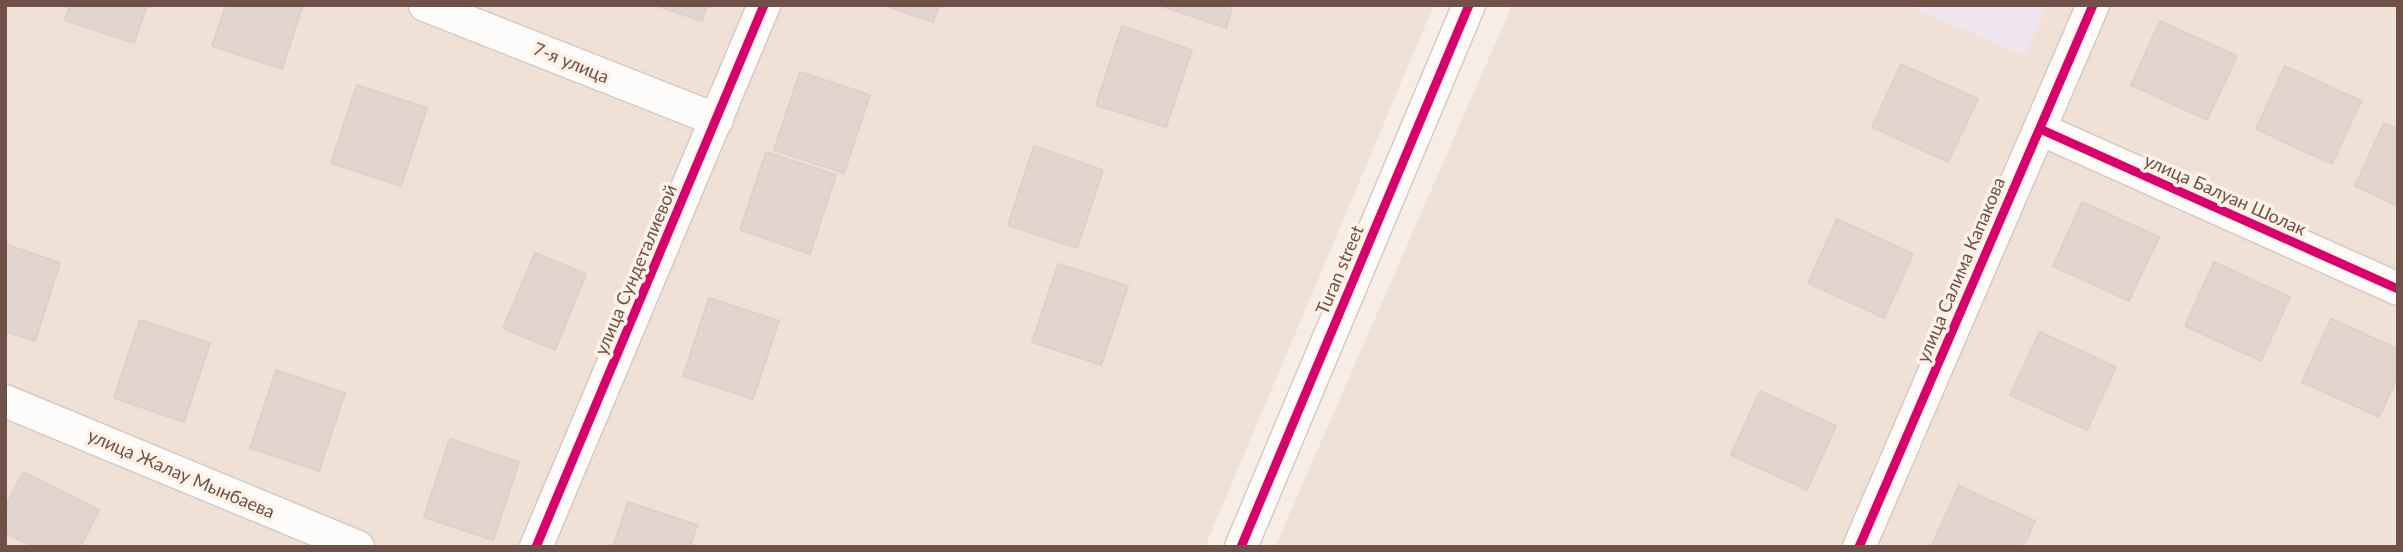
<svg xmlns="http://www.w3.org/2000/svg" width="2403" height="552" viewBox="0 0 2403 552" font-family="Lato,sans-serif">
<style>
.residential{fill:#f0e1d6}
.education{fill:#efe5ef}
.building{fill:#e1d5ce;stroke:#ddcfc9;stroke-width:2}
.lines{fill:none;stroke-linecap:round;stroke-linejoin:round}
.minor-casing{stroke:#d6cac4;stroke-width:35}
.minor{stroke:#fefcfb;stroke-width:32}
.cycleway-casing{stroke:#fef1e6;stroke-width:13}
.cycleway{stroke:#d6006c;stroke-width:9}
.labels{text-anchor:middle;stroke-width:7;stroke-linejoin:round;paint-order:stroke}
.street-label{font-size:18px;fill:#705149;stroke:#fef1e6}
</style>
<rect width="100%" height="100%" fill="#f5ede6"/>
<path class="residential" d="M5,5H1434L1205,547H5Z
M1512,5H2398V547H1275Z"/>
<path class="education" d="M1906,5H2046L2025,56Z"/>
<path class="building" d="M70,5H147L134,43L65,20Z
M226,5H303L282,69L212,46Z
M655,5H707L702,21Z
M883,5H939L933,22Z
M1159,5H1233L1226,28Z
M2160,21L2237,56L2207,120L2131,85Z
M1122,26L1192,50L1166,127L1096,105Z
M1901,64L1978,99L1948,162L1872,127Z
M2285,66L2361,101L2332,164L2256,129Z
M800,72L870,95L844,173L774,150Z
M357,85L427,108L401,186L331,163Z
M2384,123L2398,129V206L2355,186Z
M1034,146L1103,170L1077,248L1008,225Z
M766,152L836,175L810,254L740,230Z
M2082,202L2159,237L2129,301L2053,266Z
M1837,219L1913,254L1884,318L1808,283Z
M5,244L60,263L35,341L5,331Z
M535,253L586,274L555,350L503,328Z
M2214,262L2290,297L2261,361L2185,326Z
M1058,264L1128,286L1101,365L1032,342Z
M709,298L779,321L753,399L683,376Z
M2331,319L2398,349V376L2379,417L2302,382Z
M140,320L210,343L184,422L114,398Z
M2040,332L2116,367L2087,430L2010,395Z
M276,370L345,393L319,471L250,448Z
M1760,391L1836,426L1807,490L1731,455Z
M450,439L519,462L493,540L424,517Z
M23,472L99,510L80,547H35L5,533V508Z
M1959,486L2035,521L2023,547H1931Z
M628,502L697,525L690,547H613Z"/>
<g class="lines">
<defs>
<path id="minor" d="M425,5L717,120
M2040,129L2398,289
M5,401L358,547
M536,547L764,5
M1241,547L1469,5
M1859,547L2093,5"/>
</defs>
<use href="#minor" class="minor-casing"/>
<use href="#minor" class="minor"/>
<defs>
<path id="cycleway" d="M2040,129L2398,289
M536,547L764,5
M1241,547L1469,5
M1859,547L2093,5"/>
</defs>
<use href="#cycleway" class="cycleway-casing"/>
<use href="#cycleway" class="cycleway"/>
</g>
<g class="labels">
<g class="street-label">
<text transform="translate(571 63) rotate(22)" y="6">7-я улица</text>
<text transform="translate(2225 195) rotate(24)" y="6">улица Балуан Шолак</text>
<text transform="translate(636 270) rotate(-67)" y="6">улица Сундеталиевой</text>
<text transform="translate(1340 270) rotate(-67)" y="6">Turan street</text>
<text transform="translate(1961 270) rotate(-67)" y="6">улица Салима Капакова</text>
<text transform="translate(181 474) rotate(23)" y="6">улица Жалау Мынбаева</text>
</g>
</g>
<rect width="2403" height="552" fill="none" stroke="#705149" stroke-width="14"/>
</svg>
